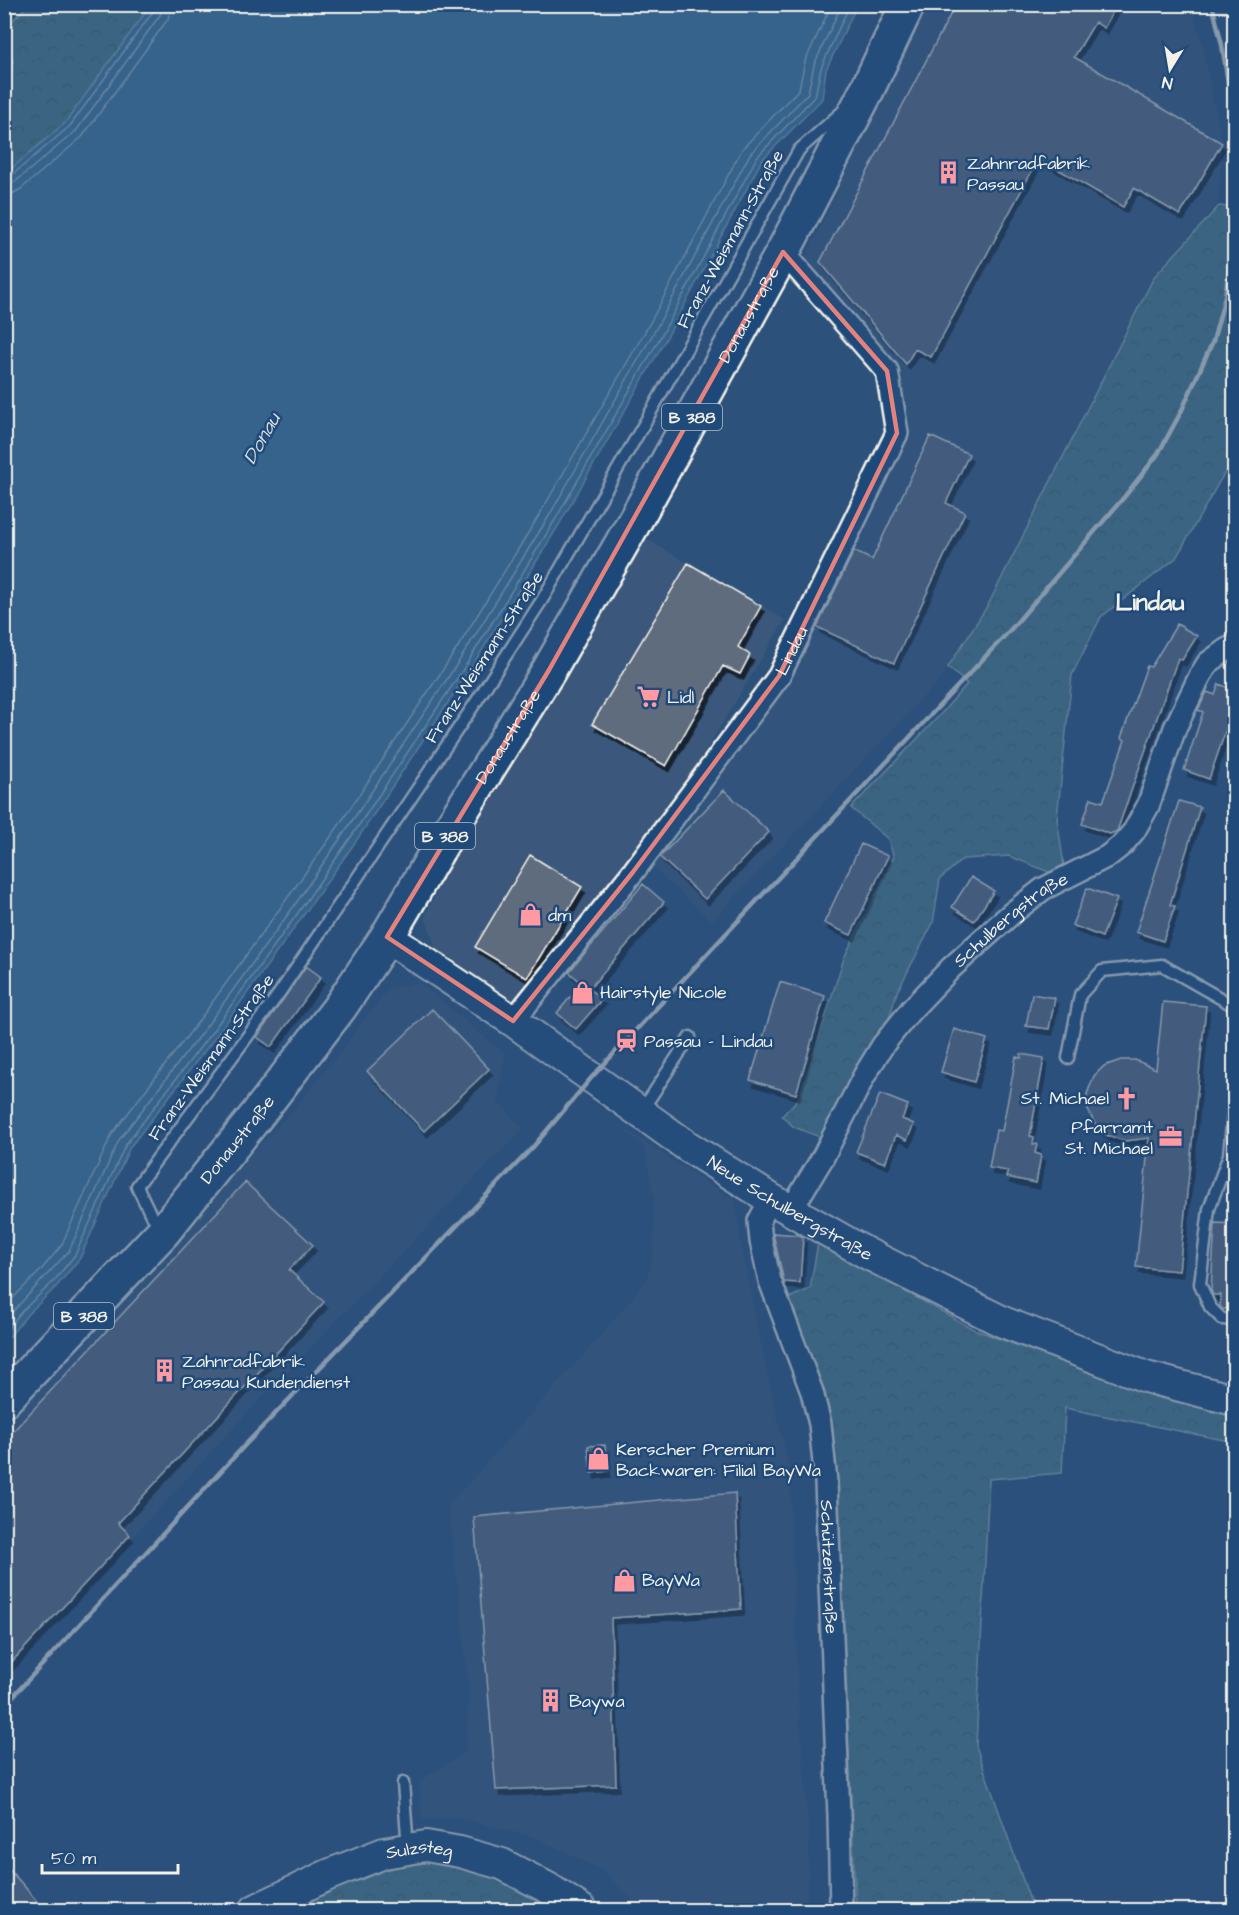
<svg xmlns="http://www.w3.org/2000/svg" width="1239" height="1915" viewBox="0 0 1239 1915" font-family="'Architects Daughter',sans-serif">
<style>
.built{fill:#3b597c}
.forest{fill:url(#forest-crowns);stroke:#a0b7b8;stroke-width:1.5}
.water{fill:#437a9f;stroke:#8aaabc;stroke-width:1.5}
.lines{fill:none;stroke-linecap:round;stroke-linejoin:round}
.shore{stroke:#adc1cb;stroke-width:1.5}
.building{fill:#5e6c7e;stroke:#f4f1e8;stroke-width:1.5;filter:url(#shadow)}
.lane-casing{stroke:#f4f1e8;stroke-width:15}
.street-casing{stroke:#f4f1e8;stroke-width:26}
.secondary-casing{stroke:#f4f1e8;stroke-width:34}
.primary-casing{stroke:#f4f1e8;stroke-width:38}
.lane{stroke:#1f4a7a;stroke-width:10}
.street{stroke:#1f4a7a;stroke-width:21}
.secondary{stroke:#1f4a7a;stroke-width:30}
.primary{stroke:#1f4a7a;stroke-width:33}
.rail{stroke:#f4f1e8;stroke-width:4.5}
.marked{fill:none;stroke:#e4827e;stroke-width:4.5;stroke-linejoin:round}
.labels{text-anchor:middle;stroke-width:5;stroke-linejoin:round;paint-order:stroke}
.shield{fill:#1f4a7a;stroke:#b4bfc7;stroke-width:1.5}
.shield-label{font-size:16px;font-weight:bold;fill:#f4f1e8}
.poi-label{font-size:18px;fill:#f4f1e8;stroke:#1f4a7a;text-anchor:start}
.street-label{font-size:18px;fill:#f4f1e8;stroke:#1f4a7a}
.water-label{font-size:20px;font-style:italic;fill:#d9dfdd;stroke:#1f4a7a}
.district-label{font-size:24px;font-weight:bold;fill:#f4f1e8;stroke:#1f4a7a}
</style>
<defs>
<pattern id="forest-crowns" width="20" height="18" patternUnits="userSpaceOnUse" patternTransform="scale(1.5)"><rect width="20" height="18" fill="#4d7d88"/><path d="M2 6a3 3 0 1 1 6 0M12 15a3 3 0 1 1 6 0" fill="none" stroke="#4b656a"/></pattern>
<filter id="shadow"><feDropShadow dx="3.5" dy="6" stdDeviation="0" flood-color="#0009"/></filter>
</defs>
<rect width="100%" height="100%" fill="#2c517b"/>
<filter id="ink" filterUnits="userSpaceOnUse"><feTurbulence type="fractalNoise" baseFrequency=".0167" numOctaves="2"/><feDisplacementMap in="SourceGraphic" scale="12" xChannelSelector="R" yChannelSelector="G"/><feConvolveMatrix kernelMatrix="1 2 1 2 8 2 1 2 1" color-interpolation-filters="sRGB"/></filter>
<g filter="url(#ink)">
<path class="built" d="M926,5H1190L1202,44L1222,143L1218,204L1153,277L987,605L940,679L712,921L649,864L782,693L909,425L901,374L806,258Z
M641,536L785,620L682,789L513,1002L436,949L425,916L446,874Z
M418,982L505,1054L497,1101L522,1129L243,1417L5,1676L4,1420L306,1096L388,990Z
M617,1124L736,1202L739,1235L766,1370L789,1467L798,1695L809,1842L806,1910H642L605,1872L540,1839L465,1819H422L420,1781L466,1752L469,1684L448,1506L606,1330L646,1281L654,1252V1197L644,1146Z"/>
<path class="forest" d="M28,5H151L65,123L5,174V97L9,91L13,60L5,47V28Z
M1219,206L1234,208V461L1222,477L1176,558L1101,617L1072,675L1057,818L1064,866L1051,873L1009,856L963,859L940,879L933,923L897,992L889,1018L874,1038L854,1073L820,1137L794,1127L782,1116L799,1098L844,958L894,857L888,839L851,808L939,716L967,684L948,667L988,605L1154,277Z
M818,1243L973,1329L1155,1397L1234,1414V1442L1065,1408L1062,1473L989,1479L976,1746L1033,1909L1039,1910H856L837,1485L832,1425L822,1389L784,1300L810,1289Z
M423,1860L481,1870L520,1885L559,1910H272L349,1874Z"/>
<path class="water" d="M151,5H857L826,70L822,99L762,160L670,332L560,523L473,665L356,841L305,913L217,1035L130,1147L80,1258L57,1286L27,1315L5,1342V174L65,123Z"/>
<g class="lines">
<path class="shore" d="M4,178L11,176L70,126L154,10L155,4
M4,185L15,182L76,131L160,15L163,4
M4,194H12L21,189L82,137L168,19L172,4
M4,1307L41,1270L61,1246L112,1134L198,1022L286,900L337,828L454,653L541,512L651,321L742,149L799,89L805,61L832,4
M4,1321L69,1251L119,1140L206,1027L294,906L344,833L461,658L549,516L658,325L750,154L808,93L814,65L842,4
M4,1333L22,1311L53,1282L75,1255L126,1144L212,1032L300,910L351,837L468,662L555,520L665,329L757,157L815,96L821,68L850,4"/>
</g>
<path class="building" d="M956,4H1117L1104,28L1095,22L1074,57L1222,143L1180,215L1134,188L1123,207L1039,158L931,357L915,349L906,364L820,262Z
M930,436L969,454L946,503L965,512L894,663L817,627L854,551L872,560Z
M688,563L761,606L738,647L750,655L740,674L723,666L666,766L592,724Z
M1177,624L1197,636L1182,660L1178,658L1117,831L1110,834L1082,824L1091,798L1103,802L1125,740L1121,738L1147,666L1151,667Z
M1219,684L1234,690V723L1229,721L1209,779L1184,770L1203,712L1198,710L1207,692L1215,695Z
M724,790L769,832L705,899L660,857Z
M1179,801L1200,807L1170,905L1175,906L1163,941L1136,932Z
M861,844L888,856L851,935L824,923Z
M530,855L582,887L527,978L475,947Z
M971,877L994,891L974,921L952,907Z
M643,884L664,902L589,989L602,999L576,1029L557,1013L582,983L583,984L569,972Z
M1087,888L1117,899L1102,937L1072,925Z
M306,966L321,977L271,1047L257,1037Z
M780,982L825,996L796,1094L750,1080Z
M1032,994L1055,998L1049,1029L1026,1026Z
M1163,1002L1206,1006L1179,1271L1136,1267L1149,1138L1125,1141L1106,1135L1096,1126L1087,1108V1094L1094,1076L1104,1066L1121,1060H1135L1156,1069Z
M432,1009L489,1069L424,1131L367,1071Z
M954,1029L987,1039L974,1082L941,1072Z
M1021,1054L1044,1058L1030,1136L1034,1137L1033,1144H1037L1035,1153L1041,1155L1036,1183L1006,1177L1008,1171L989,1168L996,1130L1002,1131L1016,1057L1021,1058Z
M880,1094L908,1105L902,1119L914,1124L907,1140L896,1135L885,1163L856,1152Z
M245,1182L313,1245L289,1270L324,1302L118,1523L130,1535L4,1670V1441Z
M1215,1223L1234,1224V1309H1222L1220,1306L1221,1295H1213L1211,1290Z
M773,1233L799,1235L803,1237L800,1283L784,1282Z
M605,1445L607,1471L591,1473L588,1446Z
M735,1493L741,1609L611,1618L616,1785L496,1790L474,1517Z
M4,1864L25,1887L45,1911H4Z"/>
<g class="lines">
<defs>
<path id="lane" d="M1068,1058L1080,995L1102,971L1162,965L1234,1006
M1234,1105L1229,1155L1234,1163
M641,1112L690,1037
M1229,1155L1209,1209L1200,1284L1210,1307L1222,1319L1234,1320
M160,1227L150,1213L137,1186L278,995L474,705L542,600L644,424L799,150L843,111
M403,1783L408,1848"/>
<g id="street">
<path id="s1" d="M513,1021L633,872L779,676L897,433L887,371L783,252"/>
<path id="s2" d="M771,1199L759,1221L761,1241L770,1281L812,1392L820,1424L826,1482L839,1816L841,1910"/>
<path id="s3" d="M791,1210L823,1157L864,1076L883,1045L911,1010L951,968L1012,913L1043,889L1108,856L1122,845L1134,831L1148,806L1175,728L1200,676L1208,663L1226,650L1234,646"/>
</g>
<g id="secondary">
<path id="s4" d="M387,937L513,1021L687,1146L771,1199L866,1253L1003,1322L1146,1377L1234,1400"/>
<path id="s5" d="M255,1910L328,1875L384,1853L426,1846L460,1852L502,1864L548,1888L582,1910"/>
</g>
<g id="primary">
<path id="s6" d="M4,1400L163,1232L257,1115L340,1007L387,937L446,836L549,670L641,510L783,252L866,92L908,4"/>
</g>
</defs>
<use href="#lane" class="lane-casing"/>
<use href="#street" class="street-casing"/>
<use href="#secondary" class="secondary-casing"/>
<use href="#primary" class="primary-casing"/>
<use href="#lane" class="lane"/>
<use href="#street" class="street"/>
<use href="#secondary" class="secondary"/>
<use href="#primary" class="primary"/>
<path class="rail" d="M1212,4L1222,45L1234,120
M4,1706L246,1444L533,1147L592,1077L1012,628L1125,496L1158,454L1181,412L1213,341L1225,297L1234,234"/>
</g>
</g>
<path d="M0 0H1239V1915H0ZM783,252L887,371L897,433L779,676L633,872L513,1021L387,937L549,670Z" fill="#2c517b" fill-opacity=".55" fill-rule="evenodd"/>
<path class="marked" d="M783,252L887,371L897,433L779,676L633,872L513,1021L387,937L549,670Z"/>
<defs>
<symbol id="building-bare" viewBox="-9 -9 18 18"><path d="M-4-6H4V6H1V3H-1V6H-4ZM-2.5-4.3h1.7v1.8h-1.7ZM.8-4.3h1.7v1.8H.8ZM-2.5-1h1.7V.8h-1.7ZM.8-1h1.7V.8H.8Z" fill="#ff9aa2" stroke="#1f4a7a" stroke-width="2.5" paint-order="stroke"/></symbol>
<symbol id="supermarket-bare" viewBox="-9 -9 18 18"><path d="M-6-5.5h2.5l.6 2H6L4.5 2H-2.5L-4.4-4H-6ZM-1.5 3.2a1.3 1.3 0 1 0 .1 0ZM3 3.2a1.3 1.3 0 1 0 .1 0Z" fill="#ff9aa2" stroke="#1f4a7a" stroke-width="2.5" paint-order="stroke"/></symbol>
<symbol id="shop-bare" viewBox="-9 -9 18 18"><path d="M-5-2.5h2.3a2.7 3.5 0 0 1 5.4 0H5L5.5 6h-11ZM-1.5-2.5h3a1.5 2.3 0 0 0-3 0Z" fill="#ff9aa2" stroke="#1f4a7a" stroke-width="2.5" paint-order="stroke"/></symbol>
<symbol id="station-bare" viewBox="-9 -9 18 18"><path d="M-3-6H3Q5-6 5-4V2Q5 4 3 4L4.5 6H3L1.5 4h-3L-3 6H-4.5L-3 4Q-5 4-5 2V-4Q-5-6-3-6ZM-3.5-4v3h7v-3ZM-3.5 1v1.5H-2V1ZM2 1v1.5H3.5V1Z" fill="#ff9aa2" stroke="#1f4a7a" stroke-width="2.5" paint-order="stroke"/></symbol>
<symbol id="church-bare" viewBox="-9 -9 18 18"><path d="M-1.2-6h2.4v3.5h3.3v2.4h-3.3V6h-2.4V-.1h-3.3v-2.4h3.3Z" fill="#ff9aa2" stroke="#1f4a7a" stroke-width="2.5" paint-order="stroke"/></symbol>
<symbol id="office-bare" viewBox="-9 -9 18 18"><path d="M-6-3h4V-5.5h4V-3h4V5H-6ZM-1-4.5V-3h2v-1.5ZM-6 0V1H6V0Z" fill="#ff9aa2" stroke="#1f4a7a" stroke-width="2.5" paint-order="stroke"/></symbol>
</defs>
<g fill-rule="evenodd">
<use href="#building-bare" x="932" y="156" width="33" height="33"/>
<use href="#supermarket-bare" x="632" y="680" width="33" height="33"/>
<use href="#shop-bare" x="514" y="898" width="33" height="33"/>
<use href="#shop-bare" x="566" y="976" width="33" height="33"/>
<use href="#station-bare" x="610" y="1024" width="33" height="33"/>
<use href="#church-bare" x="1110" y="1082" width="33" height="33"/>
<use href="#office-bare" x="1154" y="1120" width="33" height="33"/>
<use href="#building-bare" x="148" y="1354" width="33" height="33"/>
<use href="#shop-bare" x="582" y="1442" width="33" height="33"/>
<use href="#shop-bare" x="608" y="1564" width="33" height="33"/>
<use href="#building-bare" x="534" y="1684" width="33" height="33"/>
</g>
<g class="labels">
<g class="shield">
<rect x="662" y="404" width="60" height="26" rx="4.5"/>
<rect x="415" y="823" width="60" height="26" rx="4.5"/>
<rect x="54" y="1303" width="60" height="26" rx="4.5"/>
</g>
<g class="shield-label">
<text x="692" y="423">B 388</text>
<text x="445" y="842">B 388</text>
<text x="84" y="1322">B 388</text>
</g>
<g class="poi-label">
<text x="967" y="169">Zahnradfabrik<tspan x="967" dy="21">Passau</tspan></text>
<text x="667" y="703">Lidl</text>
<text x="548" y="921">dm</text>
<text x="600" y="998">Hairstyle Nicole</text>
<text x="644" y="1047">Passau - Lindau</text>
<text x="1109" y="1104" text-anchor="end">St. Michael</text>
<text x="1153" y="1133" text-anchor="end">Pfarramt<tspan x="1153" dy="21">St. Michael</tspan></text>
<text x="182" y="1367">Zahnradfabrik<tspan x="182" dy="21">Passau Kundendienst</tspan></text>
<text x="616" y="1455">Kerscher Premium<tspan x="616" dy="21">Backwaren: Filial BayWa</tspan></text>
<text x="642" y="1586">BayWa</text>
<text x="569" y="1707">Baywa</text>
</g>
<g class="street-label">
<text transform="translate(730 239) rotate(-61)" y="6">Franz-Weismann-Straße</text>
<text dy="6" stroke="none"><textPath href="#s6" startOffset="1322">Donaustraße</textPath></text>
<text dy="6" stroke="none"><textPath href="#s1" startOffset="464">Lindau</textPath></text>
<text transform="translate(484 657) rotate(-57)" y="6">Franz-Weismann-Straße</text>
<text dy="6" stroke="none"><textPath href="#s6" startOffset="836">Donaustraße</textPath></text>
<text dy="6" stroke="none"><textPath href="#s3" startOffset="369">Schulbergstraße</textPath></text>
<text transform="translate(211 1057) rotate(-54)" y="6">Franz-Weismann-Straße</text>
<text dy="6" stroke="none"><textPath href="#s6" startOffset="350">Donaustraße</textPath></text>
<text dy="6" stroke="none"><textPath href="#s4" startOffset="486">Neue Schulbergstraße</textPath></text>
<text dy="6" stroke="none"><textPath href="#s2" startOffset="381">Schützenstraße</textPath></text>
<text dy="6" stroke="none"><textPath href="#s5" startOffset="177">Sulzsteg</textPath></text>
</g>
<g class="water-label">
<text transform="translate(261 438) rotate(-60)" y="7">Donau</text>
</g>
<g class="district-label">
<text x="1150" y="610">Lindau</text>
</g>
</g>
<rect width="1239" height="1915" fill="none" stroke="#1f4a7a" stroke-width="24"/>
<rect x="12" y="12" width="1215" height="1891" fill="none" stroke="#f4f1e8" stroke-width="2" filter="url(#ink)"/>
<g transform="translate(1170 69) rotate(191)" stroke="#1f4a7a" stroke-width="4.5" paint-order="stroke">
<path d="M0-4.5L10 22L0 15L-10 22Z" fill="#f4f1e8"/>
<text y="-9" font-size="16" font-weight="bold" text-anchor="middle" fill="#f4f1e8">N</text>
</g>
<path d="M42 1864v9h136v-9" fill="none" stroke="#f4f1e8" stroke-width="3"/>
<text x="51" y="1864" font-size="18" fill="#f4f1e8" stroke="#1f4a7a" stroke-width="4.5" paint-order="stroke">50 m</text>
</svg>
